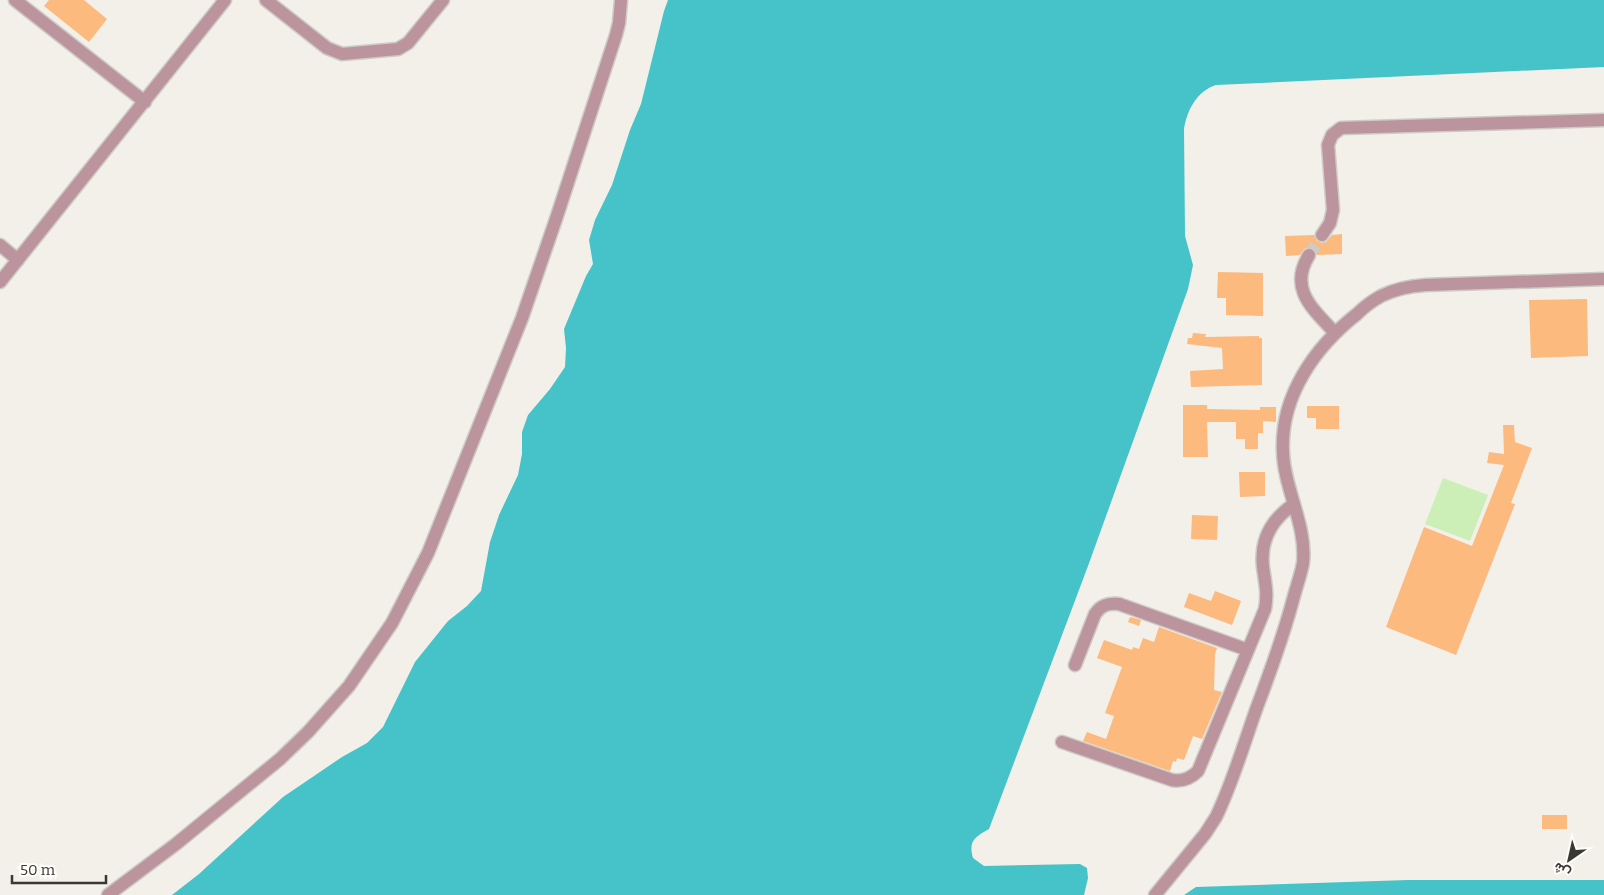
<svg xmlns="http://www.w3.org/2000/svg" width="1604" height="895" viewBox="0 0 1604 895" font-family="Bitter,Vazirmatn,serif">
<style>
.green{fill:#ccefb7}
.water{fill:#46c3c8}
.building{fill:#fcba7e}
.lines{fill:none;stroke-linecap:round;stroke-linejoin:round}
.minor-tunnel{stroke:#cecac5;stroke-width:12;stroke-dasharray:12 6;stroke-linecap:butt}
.minor-casing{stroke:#cecac5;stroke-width:15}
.minor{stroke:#bb949d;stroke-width:12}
</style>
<rect width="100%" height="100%" fill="#f3efe9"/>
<path class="green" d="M1443,478L1488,495L1470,541L1425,524Z"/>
<path class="water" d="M668,0H1604V67L1216,85C1197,91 1187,110 1184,129L1185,236L1193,265L1188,289L1088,566L989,829C975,837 968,841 973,858L984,866L1080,864L1087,868L1088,878L1084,895H172L199,874L283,797L342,757L367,743L383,727L415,662L448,621L467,606L481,591L490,542L499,515L518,475L522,454V432L528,415L550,389L565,367L566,348L564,329L586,276L593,264L589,240L595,220L612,185L630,130L641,104L664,11Z
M1408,880H1604V895H1184L1196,887Z"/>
<path class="building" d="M49,0H84L107,19L89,42L44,6Z
M1342,234V254L1317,255L1315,250L1309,247L1304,249L1300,255L1286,256L1285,236L1314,235L1317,241L1322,243L1326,242L1332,235Z
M1218,272L1263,273V316L1226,315V298H1217Z
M1587,299L1588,356L1531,358L1529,300Z
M1193,333L1206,334L1205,337L1259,336V338H1262V385L1191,387L1190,371L1223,369L1222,348L1187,344L1188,338H1192Z
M1183,405H1207V409L1260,410V407H1276V422L1263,421V433H1258V449H1245V439H1236V422H1207L1208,457H1183Z
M1307,406H1339V429H1316V418H1307Z
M1503,425H1514L1515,442L1532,448L1511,503L1515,504L1456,655L1386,627L1424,527L1472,546L1504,465L1487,463L1489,452L1504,454Z
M1239,472H1265V496L1240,497Z
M1192,515L1218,516L1217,540L1191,539Z
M1215,591L1241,601L1232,625L1184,607L1189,593L1211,601Z
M1130,617L1141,620L1139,626L1128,622Z
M1159,627L1217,648L1215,654L1214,690L1222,692L1202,739L1193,736L1184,760L1177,758L1176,762L1173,761L1170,771L1083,741L1087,732L1106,739L1114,716L1105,713L1122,667L1097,658L1104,640L1132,650L1133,647L1139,649L1143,638L1154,642Z
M1542,815H1567V829H1542Z"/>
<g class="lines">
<path class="minor-tunnel" d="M1309,255L1322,235"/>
<defs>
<path id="minor" d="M15,0L145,102
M266,0L327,48L342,54L398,49L408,43L443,0
M1322,235L1330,223L1333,210L1328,145L1332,135L1341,128L1604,120
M0,245L18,260
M1309,255C1288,289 1313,309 1335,333
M0,282L225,0
M1075,665L1095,614C1101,605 1108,603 1119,604L1248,650
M1062,742L1172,780C1183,782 1191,778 1198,771L1265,609C1268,593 1265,582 1263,567C1260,540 1272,519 1294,504
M108,895L176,844L280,759L308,732L349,686L392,623L428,553L522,318L557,216L616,35L619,23L621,0
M1155,895L1205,834L1216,817C1233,782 1244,743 1257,707C1271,670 1284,634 1294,596C1297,585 1301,574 1303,563C1307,525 1284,489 1283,452C1280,396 1315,347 1357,314C1364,307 1372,301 1381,296C1395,289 1410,286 1425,285L1604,279"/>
</defs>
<use href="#minor" class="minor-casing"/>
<use href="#minor" class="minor"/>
</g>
<g transform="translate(1569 860) rotate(214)" stroke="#fefdfa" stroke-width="4" paint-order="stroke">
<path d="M0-4L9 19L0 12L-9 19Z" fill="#393835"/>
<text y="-8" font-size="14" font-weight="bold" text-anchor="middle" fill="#393835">ش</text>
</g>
<path d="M12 875v8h94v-8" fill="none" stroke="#393835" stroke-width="2.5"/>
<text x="20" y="875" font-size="15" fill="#393835" stroke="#fefdfa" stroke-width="4" paint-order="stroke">50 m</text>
</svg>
